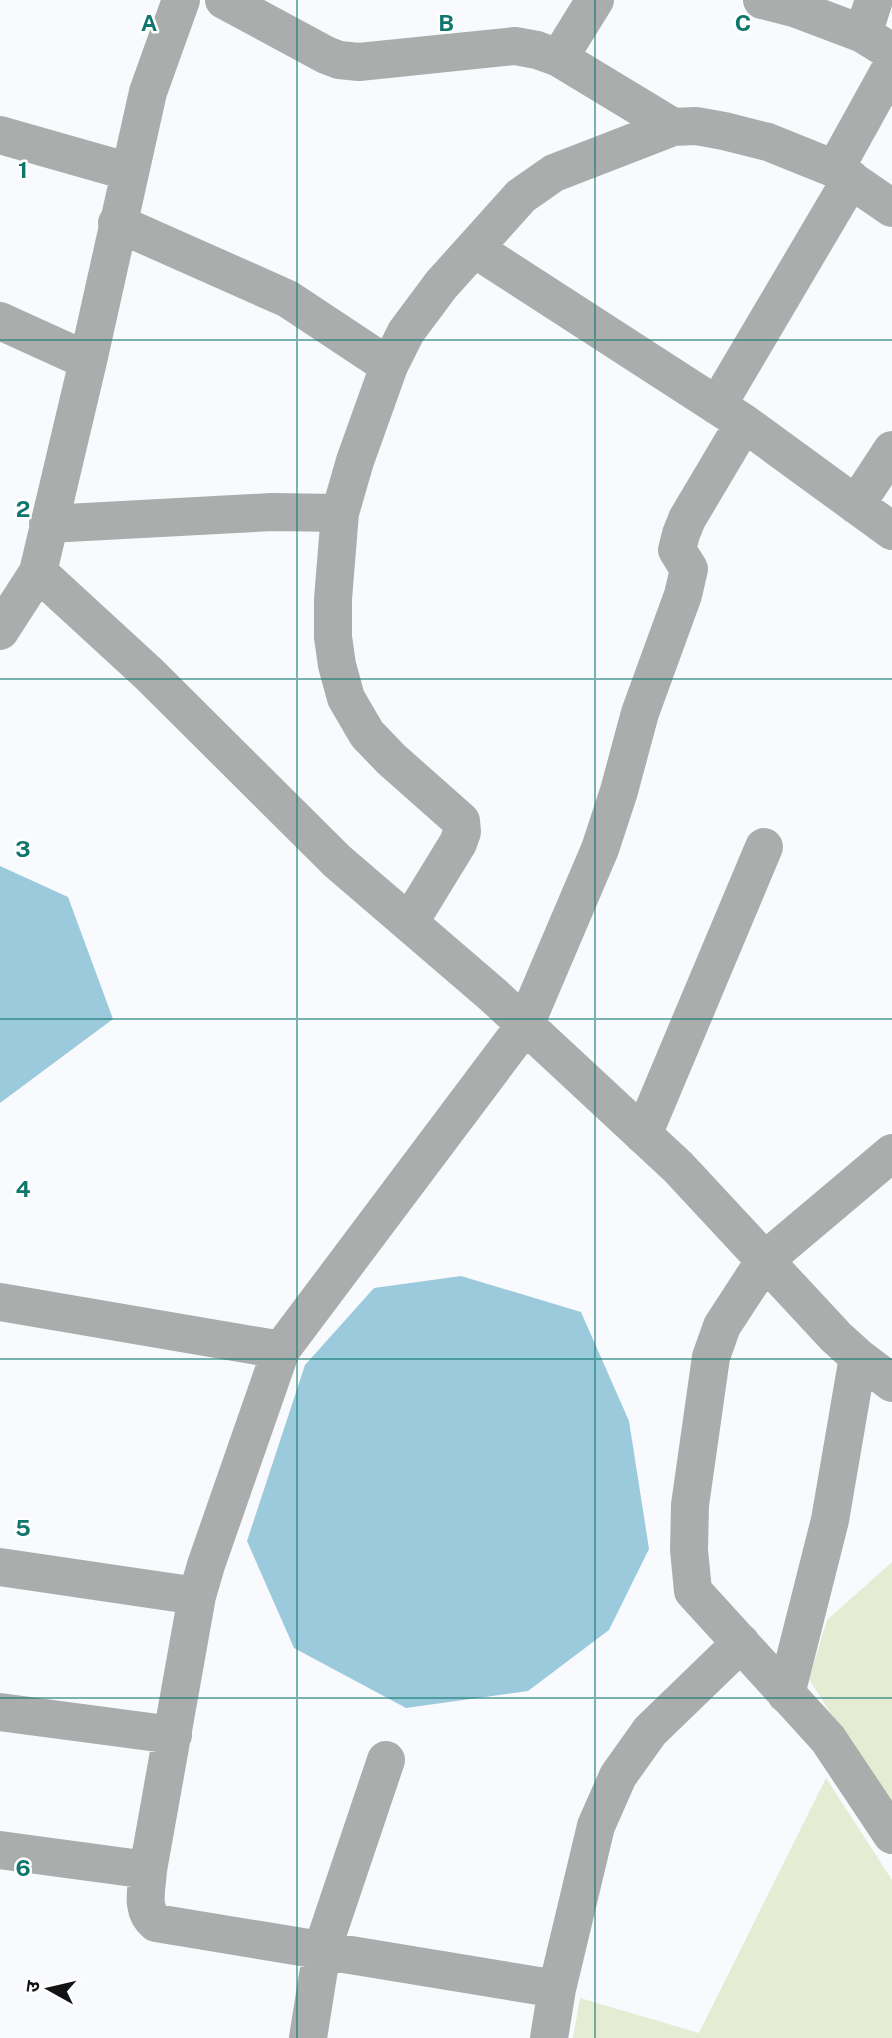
<svg xmlns="http://www.w3.org/2000/svg" width="892" height="2038" viewBox="0 0 892 2038" font-family="'Public Sans','Noto Sans Devanagari',sans-serif">
<style>
.green{fill:#e4ecd4}
.water{fill:#9ccadd}
.lines{fill:none;stroke-linecap:round;stroke-linejoin:round}
.minor{stroke:#abadad;stroke-width:38}
.grid{fill:none;stroke:#0f766e;stroke-width:2;stroke-opacity:0.55}
.grid-label{font-size:23px;text-anchor:middle;font-weight:bold;fill:#0f766e;stroke:#fff;stroke-width:5;stroke-linejoin:round;paint-order:stroke}
</style>
<rect width="100%" height="100%" fill="#f8fafd"/>
<path class="green" d="M892,1562V1811L809,1679L827,1620Z
M826,1778L892,1880V2038H573L580,1998L699,2033Z"/>
<path class="water" d="M0,866L68,897L113,1019L0,1103Z
M461,1276L581,1312L629,1421L649,1549L609,1630L528,1691L406,1708L294,1648L247,1541L305,1365L374,1288Z"/>
<g class="lines">
<path class="minor" d="M181,0L148,92L88,361L38,572L149,674L337,861L493,995L678,1167L836,1337L858,1357L892,1383
M224,0L326,55L339,60L359,62L515,46L537,50L559,58L673,127L696,126L724,131L768,142L835,169L892,208
M762,0L794,8L863,34L892,52
M863,34L874,0
M559,58L595,0
M0,135L130,172
M835,169L892,66
M117,223L288,299L389,366
M475,249L744,423L892,531
M0,321L88,361
M717,406L851,179
M856,505L892,450
M48,524L272,512L340,513
M0,631L38,572
M409,923L458,843L462,832L461,821L391,759L367,734L346,698L337,665L333,637V599L340,513L355,461L389,366L406,332L441,285L521,196L554,173L673,127
M643,1135L764,847
M892,1153L765,1260L722,1326L711,1357L690,1505L689,1550L693,1591L828,1739L892,1835
M0,1302L281,1350
M0,1567L197,1596
M786,1694L830,1520L858,1357
M0,1712L173,1735
M0,1850L148,1870
M557,1989L156,1923C140,1910 147,1889 148,1870L197,1596L206,1565L281,1350L525,1025L600,849L619,791L640,713L683,595L689,569L677,550L681,534L687,519L744,423
M308,2038L322,1950L386,1760
M549,2038L557,1989L596,1826L618,1776L650,1731L741,1643"/>
</g>
<path class="grid" d="M297,0V2038M595,0V2038M0,340H892M0,679H892M0,1019H892M0,1359H892M0,1698H892"/>
<g class="grid-label">
<text x="149" y="31">A</text>
<text x="446" y="31">B</text>
<text x="743" y="31">C</text>
<text x="23" y="178">1</text>
<text x="23" y="517">2</text>
<text x="23" y="857">3</text>
<text x="23" y="1197">4</text>
<text x="23" y="1536">5</text>
<text x="23" y="1876">6</text>
</g>
<g transform="translate(49 1989) rotate(278)" stroke="#ffffff" stroke-width="5" paint-order="stroke">
<path d="M0-5L12 26L0 18L-12 26Z" fill="#121314"/>
<text y="-10" font-size="19" font-weight="bold" text-anchor="middle" fill="#121314">उ</text>
</g>
</svg>
